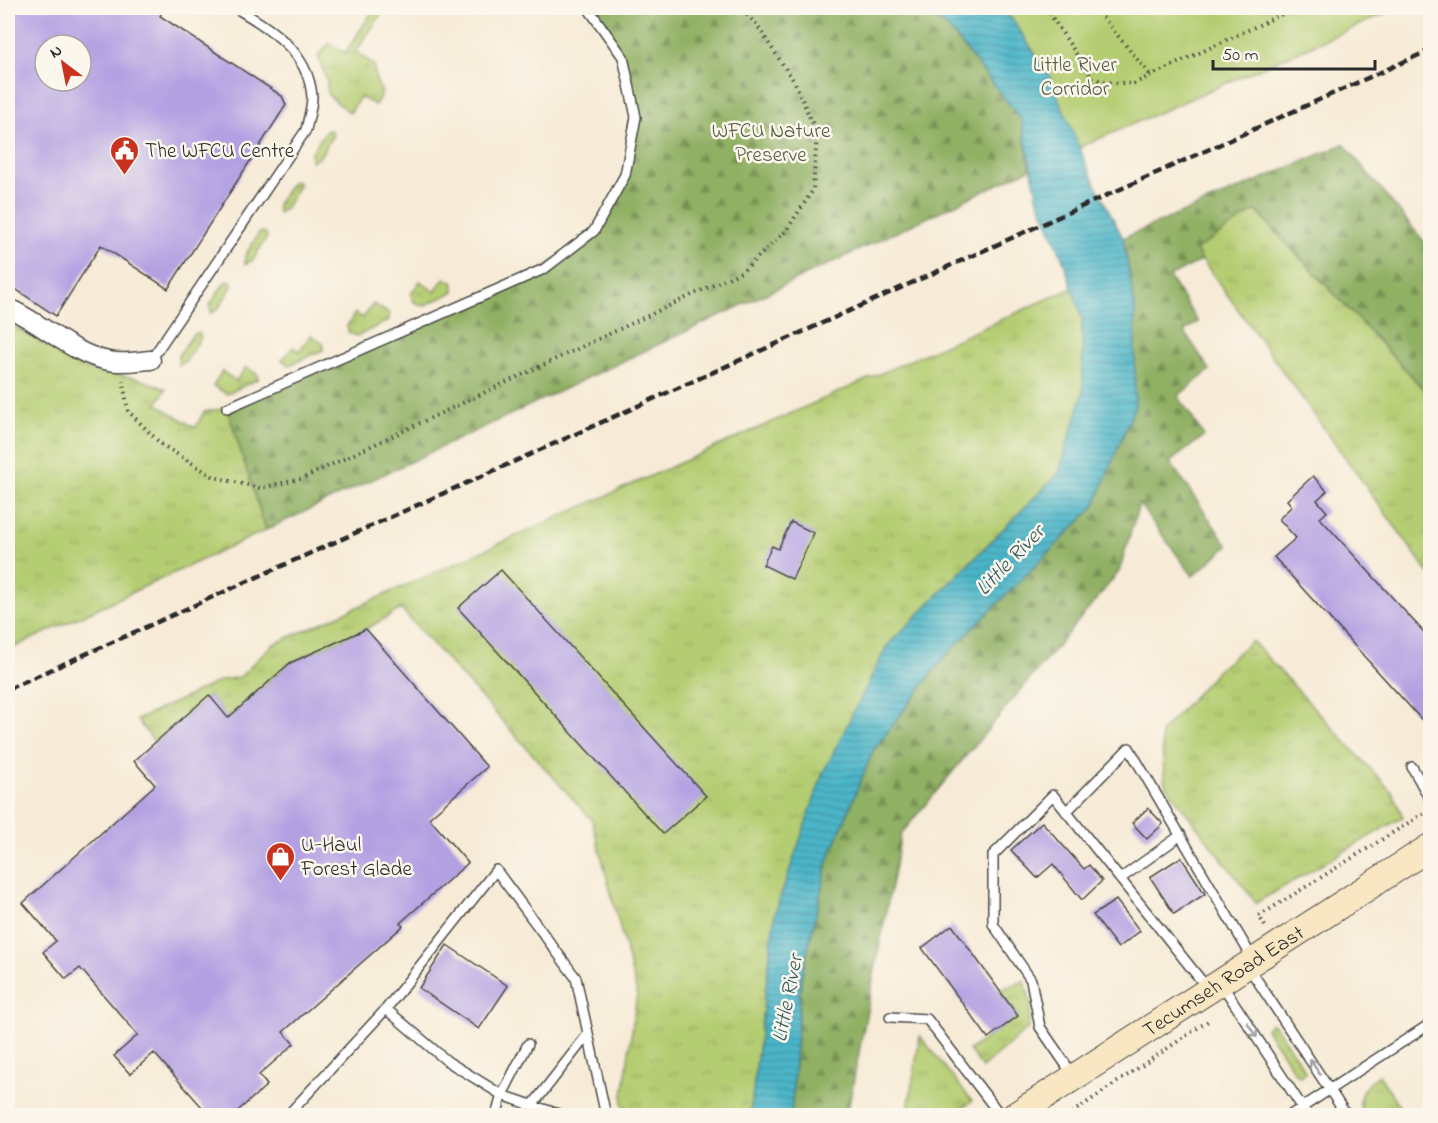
<svg xmlns="http://www.w3.org/2000/svg" width="1438" height="1123" viewBox="0 0 1438 1123" font-family="'Indie Flower',sans-serif">
<style>
.grass{fill:url(#grass-tufts);stroke:#707c4e;stroke-width:1.5}
.forest{fill:url(#forest-firs);stroke:#5e6e48;stroke-width:1.5}
.park{fill:#b5cd72;stroke:#707c4e;stroke-width:1.5}
.water{fill:url(#water-rules);stroke:#3b707a;stroke-width:1.5}
.building{fill:#b2a0e2;fill-rule:evenodd}
.lines{fill:none;stroke-linecap:round;stroke-linejoin:round}
.lane-casing{stroke:#4a4845;stroke-width:12}
.street-casing{stroke:#4a4845;stroke-width:21}
.secondary-casing{stroke:#4a4845;stroke-width:28}
.path{stroke:#4a4845;stroke-width:4;stroke-dasharray:1.5 4.5;stroke-linecap:butt}
.lane{stroke:#fff;stroke-width:9}
.street{stroke:#fff;stroke-width:18}
.secondary{stroke:#f9e7c3;stroke-width:26}
.rail{stroke:#2b2b2b;stroke-width:4.5;stroke-dasharray:9 4.5;stroke-linecap:butt}
.oneway{stroke:#a0a0a0}
.labels{text-anchor:middle;stroke-width:5;stroke-linejoin:round;paint-order:stroke}
.park-label{font-size:21px;fill:#545c40;stroke:#fbf7ec}
.poi-label{font-size:21px;fill:#2b2b2b;stroke:#fbf7ec;text-anchor:start}
.street-label{font-size:21px;fill:#2b2b2b;stroke:#fbf7ec}
.water-label{font-size:22px;font-style:italic;fill:#365c62;stroke:#fbf7ec}
</style>
<defs>
<pattern id="grass-tufts" width="24" height="20" patternUnits="userSpaceOnUse" patternTransform="scale(1.5)"><rect width="24" height="20" fill="#b5cd72"/><path d="M3 7l-1-3M5 7V3M7 7l1-3M15 17l-1-3M17 17v-4M19 17l1-3" fill="none" stroke="#9cb063"/></pattern>
<pattern id="forest-firs" width="22" height="20" patternUnits="userSpaceOnUse" patternTransform="scale(1.5)"><rect width="22" height="20" fill="#90b064"/><path d="M5 1l3.5 6h-7zM16 11l3.5 6h-7z" fill="#768f53"/></pattern>
<pattern id="water-rules" width="6" height="5" patternUnits="userSpaceOnUse" patternTransform="scale(1.5)"><rect width="6" height="5" fill="#4bb6c9"/><path d="M0 2.5h6" fill="none" stroke="#3f94a3"/></pattern>
</defs>
<rect width="100%" height="100%" fill="#fbf7ec"/>
<filter id="ink" filterUnits="userSpaceOnUse"><feTurbulence type="fractalNoise" baseFrequency=".0167" numOctaves="2"/><feDisplacementMap in="SourceGraphic" scale="12" xChannelSelector="R" yChannelSelector="G"/><feConvolveMatrix kernelMatrix="1 2 1 2 8 2 1 2 1" color-interpolation-filters="sRGB"/></filter>
<filter id="wash" filterUnits="userSpaceOnUse"><feTurbulence type="fractalNoise" baseFrequency=".008" numOctaves="4" result="noise"/><feDisplacementMap in="SourceGraphic" scale="24" xChannelSelector="R" yChannelSelector="G"/><feGaussianBlur stdDeviation="1.35" result="paint"/><feColorMatrix in="noise" values="0 0 0 0 0 0 0 0 0 0 0 0 0 0 0 0 0 1.4 0 .05"/><feComposite in="paint" operator="in"/></filter>
<g filter="url(#wash)">
<rect width="100%" height="100%" fill="#f7ebd7"/>
<path class="grass" d="M375,8H385L356,52L374,65L376,80L382,93L375,105L360,97L350,113L328,95L327,82L318,56L330,43L345,53Z
M331,130L333,135L319,158L311,161V153L326,131Z
M297,181L299,185L285,209L278,213L277,204L292,182Z
M1255,210L1430,396V575L1195,250Z
M265,232L267,237L253,260L245,264V256L259,233Z
M444,278L454,283V292L423,306L414,302L411,294L420,281L435,292Z
M231,281L232,286L218,309L211,313L210,305L225,282Z
M1072,288L1082,318L1083,393L1059,473L887,646L775,913L750,1115H630L622,1103L637,993L592,820L401,609L366,629L290,663L228,718L209,695L155,743L137,720L222,680L240,677L272,645Z
M373,304L390,314L388,321L357,336L349,333L347,326L355,313L363,318Z
M8,323L86,369L139,379L166,389L157,404L195,428L204,412L227,408L266,530L8,650Z
M199,333L201,337L186,361L179,365L178,356L193,334Z
M311,335L323,344V350L289,365L282,360L293,347L299,351Z
M246,367L258,375V379L227,394L213,386L222,371L236,381Z
M1252,641L1392,792L1403,817L1256,903L1165,785L1161,732L1220,668Z
M1024,981L1032,1005L1028,1028L982,1068L969,1050L1018,1016L999,990Z
M1270,1024H1274L1304,1069L1305,1073L1300,1076L1296,1074L1266,1029Z
M920,1036L972,1101L951,1115H907Z
M1379,1075L1405,1115H1363C1354,1097 1364,1086 1379,1075Z"/>
<path class="forest" d="M588,8H924L951,31L1021,119L1030,169L266,530L227,408L543,269L594,231L625,175L636,117L623,57Z
M1344,144L1430,249V396L1256,210L1196,250L1202,260L1169,277L1198,322L1184,331L1210,370L1178,396L1204,436L1170,462L1228,546L1193,576L1139,504L1119,572L901,834L847,1115L791,1116L801,979L828,861L873,751L946,655L1094,507L1135,307L1123,238Z"/>
<path class="park" d="M924,8H1398L1030,169L1021,119L951,31Z"/>
<path class="water" d="M924,8H1000L1013,20L1049,75L1090,173L1123,238L1135,307V406L1094,507L946,655L873,751L828,861L801,979L791,1115H750L775,913L823,773L887,646L1059,473L1083,393L1082,318L1062,257L1038,200L1021,119L951,31Z"/>
<g id="blocks">
<path class="building" d="M8,8H164L160,16L282,96L286,105L168,289L101,245L56,316L8,284ZM45,45H81V81H45Z
M1313,476L1327,491L1317,500L1327,512L1320,518L1431,640V730L1274,557L1296,538L1279,519L1292,506L1287,500Z
M791,522L814,533L792,579L763,565L772,546L778,549Z
M501,570L706,796L663,834L458,608Z
M366,629L487,767L429,818L468,863L400,923L403,926L283,1032L294,1044L259,1075L267,1085L232,1116H210L154,1053L130,1074L114,1056L138,1035L80,968L66,979L43,952L56,941L23,903L155,785L134,761L209,695L228,718L290,663Z
M1148,808L1163,824L1147,839L1132,823Z
M1042,822L1084,869L1089,865L1102,881L1082,900L1053,864L1037,878L1011,850Z
M1181,857L1205,894L1174,914L1150,877Z
M1116,900L1140,931L1118,948L1093,915Z
M952,925L1018,1016L988,1038L922,948Z
M447,945L508,986L479,1029L419,988Z"/>
</g>
</g>
<g filter="url(#ink)">
<use href="#blocks" fill-opacity="0" stroke="#4a4845" stroke-width="1.5"/>
<g class="lines">
<defs>
<path id="lane" d="M151,360L306,130C308,120 312,107 312,97C309,52 271,29 236,8
M227,408L544,269L594,231L625,175L636,117L623,57L588,8
M1412,767L1430,799
M1066,812L1129,748L1253,959
M1120,879L1181,835
M1249,968L1347,1116
M1221,983L1308,1116
M386,1009L496,870L576,978L606,1116
M890,1017L927,1019L1001,1116
M1073,1075L1040,1027L1031,980L993,924V855L1053,795L1208,989
M287,1116L386,1009L447,1061L502,1095L564,1116
M496,1116L502,1095L528,1044
M524,1116L588,1034
M1289,1116L1430,1024"/>
<path id="street" d="M8,308C43,323 71,354 109,361C122,364 138,361 151,360"/>
<g id="secondary">
<path id="s1" d="M1014,1116L1430,847"/>
</g>
</defs>
<use href="#lane" class="lane-casing"/>
<use href="#street" class="street-casing"/>
<use href="#secondary" class="secondary-casing"/>
<path class="path" d="M1046,8L1092,78L1107,82L1133,84L1295,8
M1095,8L1151,76
M123,380L128,411L161,444L214,477L260,488L301,479L743,271L786,231L813,190L817,134L795,83L756,24L740,8
M1265,926L1259,916L1426,812
M1067,1116L1211,1019"/>
<use href="#lane" class="lane"/>
<use href="#street" class="street"/>
<use href="#secondary" class="secondary"/>
<path class="rail" d="M8,689L1430,50"/>
</g>
<defs><path id="oneway-shaft" d="M-6 0H5M1.5-3L5.5 0L1.5 3" fill="none" stroke-width="1.6" stroke-linecap="round" stroke-linejoin="round" transform="scale(1.5)"/></defs>
<g class="oneway">
<use href="#oneway-shaft" transform="translate(1252 1030) rotate(57)"/>
<use href="#oneway-shaft" transform="translate(1315 1067) rotate(-124)"/>
</g>
</g>
<defs>
<symbol id="civic-pin" viewBox="-11 -11 22 30"><path d="M0 17L-7.5 6A9.5 9.5 0 1 1 7.5 6Z" fill="#c8321e" stroke="#fbf7ec"/><path d="M-.6-6.5H3V-4.5H.6V-3L4-1V1h2V6H-6V1h2V-1L-.6-3ZM-1.2 2.5V6h2.4V2.5Z" fill="#fff"/></symbol>
<symbol id="shop-pin" viewBox="-11 -11 22 30"><path d="M0 17L-7.5 6A9.5 9.5 0 1 1 7.5 6Z" fill="#c8321e" stroke="#fbf7ec"/><path d="M-5-2.5h2.3a2.7 3.5 0 0 1 5.4 0H5L5.5 6h-11ZM-1.5-2.5h3a1.5 2.3 0 0 0-3 0Z" fill="#fff"/></symbol>
</defs>
<g fill-rule="evenodd">
<use href="#civic-pin" x="108" y="134" width="33" height="45"/>
<use href="#shop-pin" x="264" y="840" width="33" height="45"/>
</g>
<g class="labels">
<g class="park-label">
<text x="1075" y="71">Little River<tspan x="1075" dy="24">Corridor</tspan></text>
<text x="771" y="137">WFCU Nature<tspan x="771" dy="24">Preserve</tspan></text>
</g>
<g class="poi-label">
<text x="145" y="157">The WFCU Centre</text>
<text x="301" y="851">U-Haul<tspan x="301" dy="24">Forest Glade</tspan></text>
</g>
<g class="street-label">
<text dy="7" stroke="none"><textPath href="#s1" startOffset="249">Tecumseh Road East</textPath></text>
</g>
<g class="water-label">
<text transform="translate(1009 559) rotate(-46)" y="8">Little River</text>
<text transform="translate(786 998) rotate(-79)" y="8">Little River</text>
</g>
</g>
<rect width="1438" height="1123" fill="none" stroke="#fbf7ec" stroke-width="30"/>
<g transform="translate(63 63) rotate(328)"><circle r="28" fill="#fbf7ec" stroke="#a8a59f" stroke-width="1.5"/>
<path d="M0-4.5L10 22L0 15L-10 22Z" fill="#c8321e"/>
<text y="-9" font-size="16" font-weight="bold" text-anchor="middle" fill="#2b2b2b">N</text>
</g>
<path d="M1213 60v9h162v-9" fill="none" stroke="#2b2b2b" stroke-width="3"/>
<text x="1222" y="60" font-size="18" fill="#2b2b2b" stroke="#fbf7ec" stroke-width="4.5" paint-order="stroke">50 m</text>
</svg>
